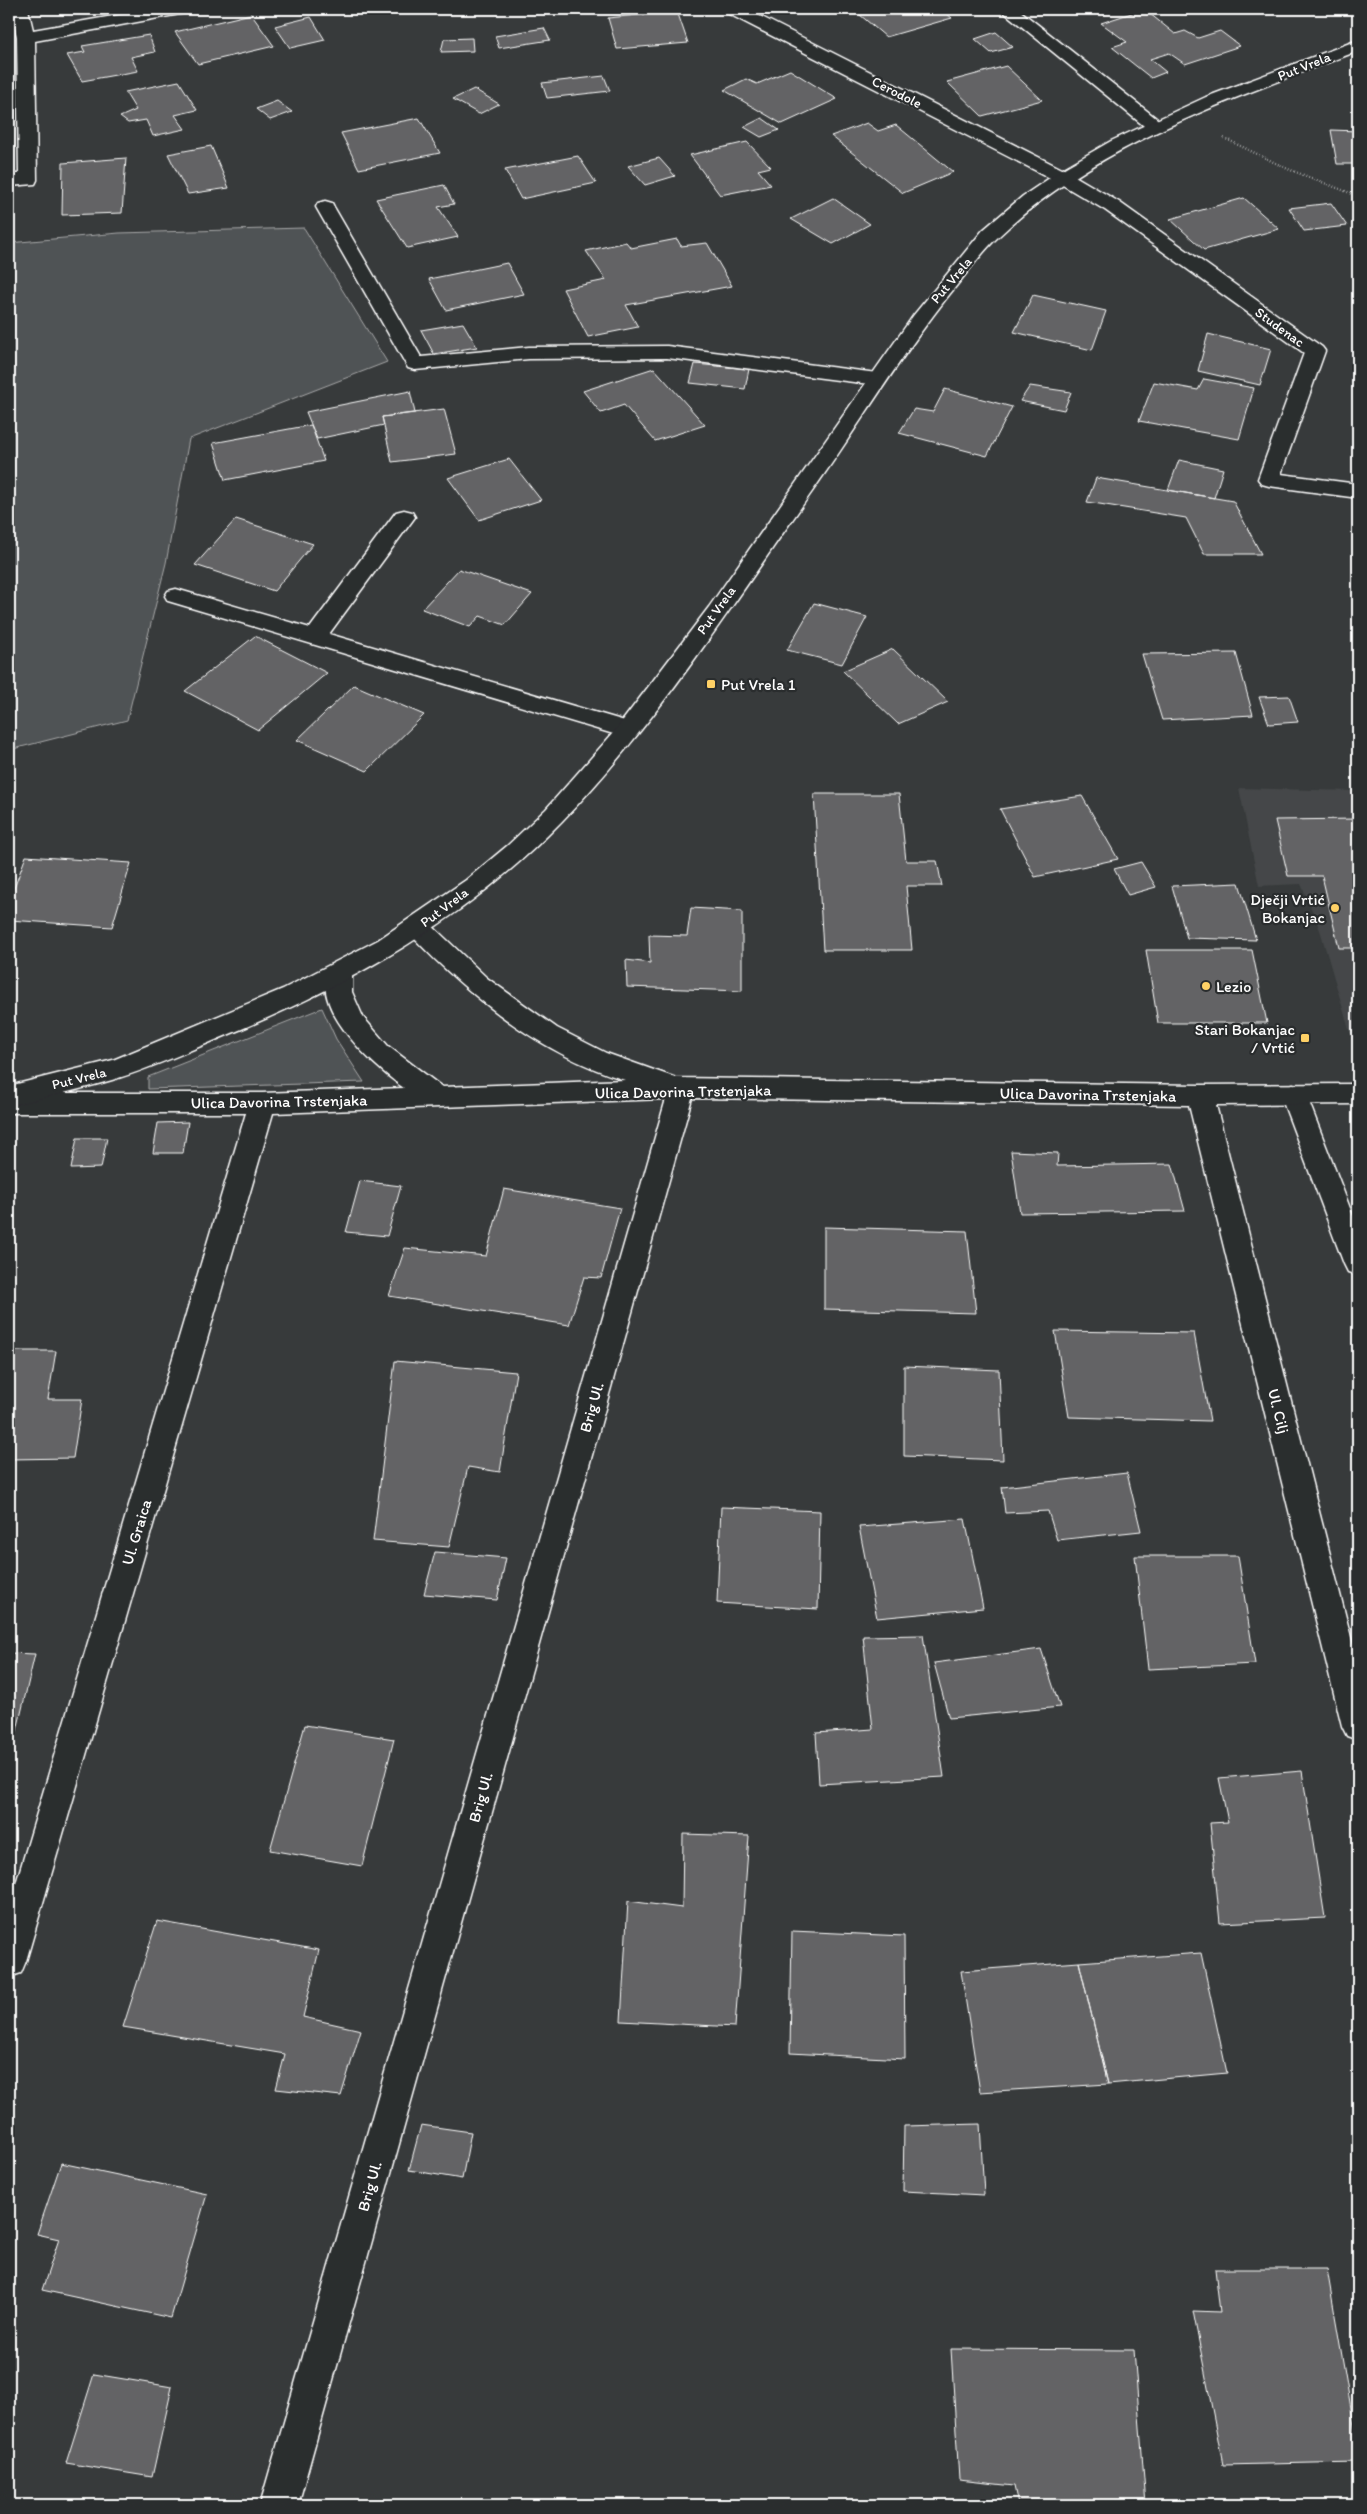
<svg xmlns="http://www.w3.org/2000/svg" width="1367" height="2514" viewBox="0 0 1367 2514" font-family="Itim,sans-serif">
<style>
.built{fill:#444748}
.green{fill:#505354;stroke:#a8a9aa}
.building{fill:#636465;stroke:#fff}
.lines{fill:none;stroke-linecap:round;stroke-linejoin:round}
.service-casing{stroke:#fff;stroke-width:3}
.minor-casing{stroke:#fff;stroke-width:3}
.secondary-casing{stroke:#fff;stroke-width:3}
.path{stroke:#fff;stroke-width:2.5;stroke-dasharray:0.5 2.5;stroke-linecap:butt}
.service{fill:#2a2d2e;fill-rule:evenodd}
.minor{fill:#2a2d2e;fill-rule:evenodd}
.secondary{fill:#2a2d2e;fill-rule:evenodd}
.poi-dot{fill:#ffd166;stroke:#2a2d2e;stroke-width:2}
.labels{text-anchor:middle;stroke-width:4.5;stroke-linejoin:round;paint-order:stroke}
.far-street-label{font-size:14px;fill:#fff;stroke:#2a2d2e}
.poi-label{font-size:16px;fill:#fff;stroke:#2a2d2e;text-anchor:start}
.street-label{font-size:16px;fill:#fff;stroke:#2a2d2e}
</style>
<rect width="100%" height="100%" fill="#373a3b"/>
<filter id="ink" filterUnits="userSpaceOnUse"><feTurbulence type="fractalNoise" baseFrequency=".02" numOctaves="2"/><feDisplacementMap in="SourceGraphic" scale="10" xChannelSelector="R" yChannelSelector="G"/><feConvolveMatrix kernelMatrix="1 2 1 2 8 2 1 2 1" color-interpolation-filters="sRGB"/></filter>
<g filter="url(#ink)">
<path class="built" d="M1239,788L1358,791V1033H1350L1320,930L1301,884L1259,886Z"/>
<path class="green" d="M304,228L387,362L189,439L166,563L127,720L9,750V243L119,233Z
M322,1008L336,1039L364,1082L148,1089V1077Z"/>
<path class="building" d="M44,9H100L44,12Z
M853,9H941L952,18L886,37Z
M1144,9L1175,34L1185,31L1198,38L1220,31L1240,46L1185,64L1169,53L1150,59L1166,72L1151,78L1112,47L1127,42L1101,23Z
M677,11L688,43L617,49L608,18Z
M251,14L274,46L198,64L175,32Z
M311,17L325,40L290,48L275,26Z
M544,28L550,40L499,48L495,36Z
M996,32L1013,47L991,53L975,39Z
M149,35L155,52L131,57L138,71L82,81L67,55L85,52L82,46Z
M472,38L473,51L441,52L444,39Z
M1006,66L1042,100L982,116L947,82Z
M790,70L837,99L782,124L724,90L746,79L757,84Z
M604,76L610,91L547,98L542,83Z
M179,81L197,110L175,115L185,129L153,136L146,120L128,123L120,117L136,110L125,92Z
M474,89L499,104L479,114L453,99Z
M277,101L292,112L270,120L256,109Z
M419,118L440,153L359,169L341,133Z
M762,118L779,130L761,137L744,127Z
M867,123L878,131L896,125L953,172L903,193L831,136Z
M1331,130L1358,131V164H1337Z
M747,142L771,167L758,170L771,185L720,195L690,155Z
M211,146L229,188L188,194L168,154Z
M578,156L596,183L521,199L505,170Z
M126,158L122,213L62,215L63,163Z
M659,158L675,176L645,185L628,166Z
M444,185L454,204L438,207L458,237L407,248L376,199Z
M833,198L870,224L833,244L791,219Z
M1244,198L1279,229L1204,250L1170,219Z
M1331,203L1347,226L1304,231L1289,208Z
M677,239L681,246L707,243L732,286L626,305L638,327L588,337L563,289L606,280L586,251L626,242L631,248Z
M507,263L524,294L446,310L429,279Z
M1033,295L1106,311L1092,350L1014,332Z
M463,323L477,347L434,354L421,330Z
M1208,334L1271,349L1260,385L1198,371Z
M695,364L749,369L745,389L690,383Z
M654,368L705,425L655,441L624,405L601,413L583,391Z
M1204,379L1254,388L1239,439L1139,421L1154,382L1198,390Z
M1030,386L1071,392L1064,410L1020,401Z
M945,389L1012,407L987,456L899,433L914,409L933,412Z
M410,391L415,413L382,417L384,425L317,439L306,412Z
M444,409L456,454L392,462L382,417Z
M311,425L324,461L225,480L213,443Z
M509,459L541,500L479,520L448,478Z
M1179,460L1223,469L1214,498L1168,490Z
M1096,478L1233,501L1261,554H1204L1186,518L1087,502Z
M236,519L313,544L274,591L195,565Z
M459,569L532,594L505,625L480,616L470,627L422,609Z
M814,603L867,617L842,664L787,650Z
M255,636L327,673L258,730L185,691Z
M893,649L948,702L898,724L843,671Z
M1236,653L1253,715L1162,720L1142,654Z
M354,685L424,715L367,771L297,740Z
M1289,696L1298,722L1269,724L1259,697Z
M814,794H899L906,861H937L942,886H906L912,950H823Z
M1082,796L1118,859L1035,877L1000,809Z
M1358,819V948H1339L1322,876H1288L1275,820Z
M26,856L131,863L112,927L9,920V902Z
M1141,862L1156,887L1128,895L1114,869Z
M1239,883L1256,940L1187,938L1172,886Z
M691,908L742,911V991L627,987L626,960L650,963L649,935L687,936Z
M1146,950H1252L1267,1023H1158Z
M188,1122L183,1153H153L158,1123Z
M77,1138H107L101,1168L71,1169Z
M1011,1151L1058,1153L1057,1166L1172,1164L1185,1211L1020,1213Z
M360,1181L401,1186L387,1236L346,1232Z
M504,1189L620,1208L601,1278L584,1277L569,1325L389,1296L405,1248L486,1256Z
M824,1227L967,1231L976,1313L824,1309Z
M1055,1331L1194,1333L1210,1421L1069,1417Z
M9,1351H56L48,1399H82L73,1458L9,1459Z
M395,1361L516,1372L500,1472L468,1467L449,1547L373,1541Z
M904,1366L999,1370L1003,1460L904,1456Z
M1127,1473L1141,1531L1057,1540L1048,1511L1005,1513L1002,1487Z
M721,1507L820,1511L818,1609L717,1603Z
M965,1519L983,1608L877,1618L859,1527Z
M435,1552L506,1558L497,1600L424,1594Z
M1135,1556H1238L1255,1664L1148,1669Z
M923,1635L944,1777L819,1784L816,1733L873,1729L863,1636Z
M1041,1649L1060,1707L949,1718L934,1663Z
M9,1653L35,1654L10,1760H9Z
M305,1725L394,1739L362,1866L270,1850Z
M1302,1771L1325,1918L1220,1923L1210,1823L1228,1822L1219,1778Z
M683,1834L749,1836L735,2027L621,2021L628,1901L682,1908Z
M157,1921L319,1950L303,2017L361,2030L341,2096L276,2089L285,2054L123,2027Z
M792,1931L904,1936L905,2059L790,2053Z
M1201,1953L1227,2073L1108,2084L1079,1962Z
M1079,1962L1108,2084L980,2092L961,1971Z
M980,2124L984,2195L903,2191L904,2126Z
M421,2125L471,2132L462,2179L409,2170Z
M61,2163L207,2194L171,2318L42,2290L59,2239L37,2234Z
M1215,2269H1327L1358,2449V2462L1223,2465L1193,2311L1220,2312Z
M951,2349L1134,2350L1146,2505H1018L1014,2486L959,2480Z
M94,2374L172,2387L152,2477L66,2463Z"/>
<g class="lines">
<defs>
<path id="service" d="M1293,1084L1302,1087L1306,1094L1358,1229V1275L1348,1272L1344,1264L1280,1094L1284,1087Z"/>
<path id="minor" d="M11,9H28L33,30L153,9H189L186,13L180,14L35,41L37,180L35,184L9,186V174H19L17,37Z
M725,9H746L1068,172L1119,202L1322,347L1325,351L1281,474L1358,484V498L1269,486L1262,484L1258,479L1304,353L1105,210L1054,180L727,13Z
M1000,9H1018L1161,122L1164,126L1161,130H1149Z
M325,201L332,203L334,207L421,357L529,347L667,346L877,373L884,375L887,379L884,383L877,385L667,358L529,359L415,370L408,368L316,207L318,203Z
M404,510L412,512L415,517L329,634L635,724L639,730L635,736L627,738L168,601L165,596L168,591L176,589L310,628L396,512Z
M418,918L427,921L487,978L557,1028L606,1053L676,1078L1200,1085L1358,1084V1104L1216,1105L1358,1665V1740L1347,1736L1342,1726L1189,1105L692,1098L298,2505H260L666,1099L273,1113L26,1961L21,1973L9,1977V1907L246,1113H9V1093H262L404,1088C375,1067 307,1007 330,966L339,964L348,966L352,973V992L363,1017L388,1046L442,1087L625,1080C539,1053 471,998 409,933L406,927L409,921Z"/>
<path id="secondary" d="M1358,40V51C1233,99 1097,143 998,237C983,251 970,269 957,285C903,351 859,426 809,496C731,606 657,723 562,821C467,920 346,987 220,1038C184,1053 149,1069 112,1080C78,1090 43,1098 9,1106V1086L113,1060L283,989L378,940L466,880L507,846L546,809L614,732L709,607L913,316L983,230L1023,196L1066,167L1111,141L1206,97Z"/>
</defs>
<use href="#service" class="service-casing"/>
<use href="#minor" class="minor-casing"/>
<use href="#secondary" class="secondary-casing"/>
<path class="path" d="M1224,138L1288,169L1358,196"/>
<use href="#service" class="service"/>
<use href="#minor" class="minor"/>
<use href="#secondary" class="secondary"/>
</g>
</g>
<g class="poi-dot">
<rect x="706" y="679" width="10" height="10" rx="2.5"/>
<circle cx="1335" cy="908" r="5"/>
<circle cx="1206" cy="986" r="5"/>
<rect x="1300" y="1033" width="10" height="10" rx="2.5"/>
</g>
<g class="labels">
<g class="far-street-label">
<text transform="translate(1304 66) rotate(-22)" y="5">Put Vrela</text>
<text transform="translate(897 92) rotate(27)" y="5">Cerodole</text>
<text transform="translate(951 280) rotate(-50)" y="5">Put Vrela</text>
<text transform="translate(1280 327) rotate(36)" y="5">Studenac</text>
<text transform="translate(716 610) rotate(-54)" y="5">Put Vrela</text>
<text transform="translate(444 907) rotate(-37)" y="5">Put Vrela</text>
<text transform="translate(79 1078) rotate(-14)" y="5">Put Vrela</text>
</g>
<g class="poi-label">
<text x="721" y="690">Put Vrela 1</text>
<text x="1325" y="905" text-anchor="end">Dječji Vrtić<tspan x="1325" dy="18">Bokanjac</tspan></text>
<text x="1216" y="992">Lezio</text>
<text x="1295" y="1035" text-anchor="end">Stari Bokanjac<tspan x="1295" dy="18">/ Vrtić</tspan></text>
</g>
<g class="street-label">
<text transform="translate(683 1091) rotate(-1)" y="6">Ulica Davorina Trstenjaka</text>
<text transform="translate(1088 1094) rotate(1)" y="6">Ulica Davorina Trstenjaka</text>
<text transform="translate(279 1101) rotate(-1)" y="6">Ulica Davorina Trstenjaka</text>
<text transform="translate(591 1407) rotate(-74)" y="6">Brig Ul.</text>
<text transform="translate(1279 1411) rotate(76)" y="6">Ul. Cilj</text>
<text transform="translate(136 1532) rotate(-73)" y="6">Ul. Graica</text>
<text transform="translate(480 1797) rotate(-74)" y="6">Brig Ul.</text>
<text transform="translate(369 2186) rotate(-74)" y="6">Brig Ul.</text>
</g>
</g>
<rect width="1367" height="2514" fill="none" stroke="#2a2d2e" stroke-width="30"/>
<rect x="15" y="15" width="1337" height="2484" fill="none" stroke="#fff" stroke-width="2" filter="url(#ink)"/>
</svg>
